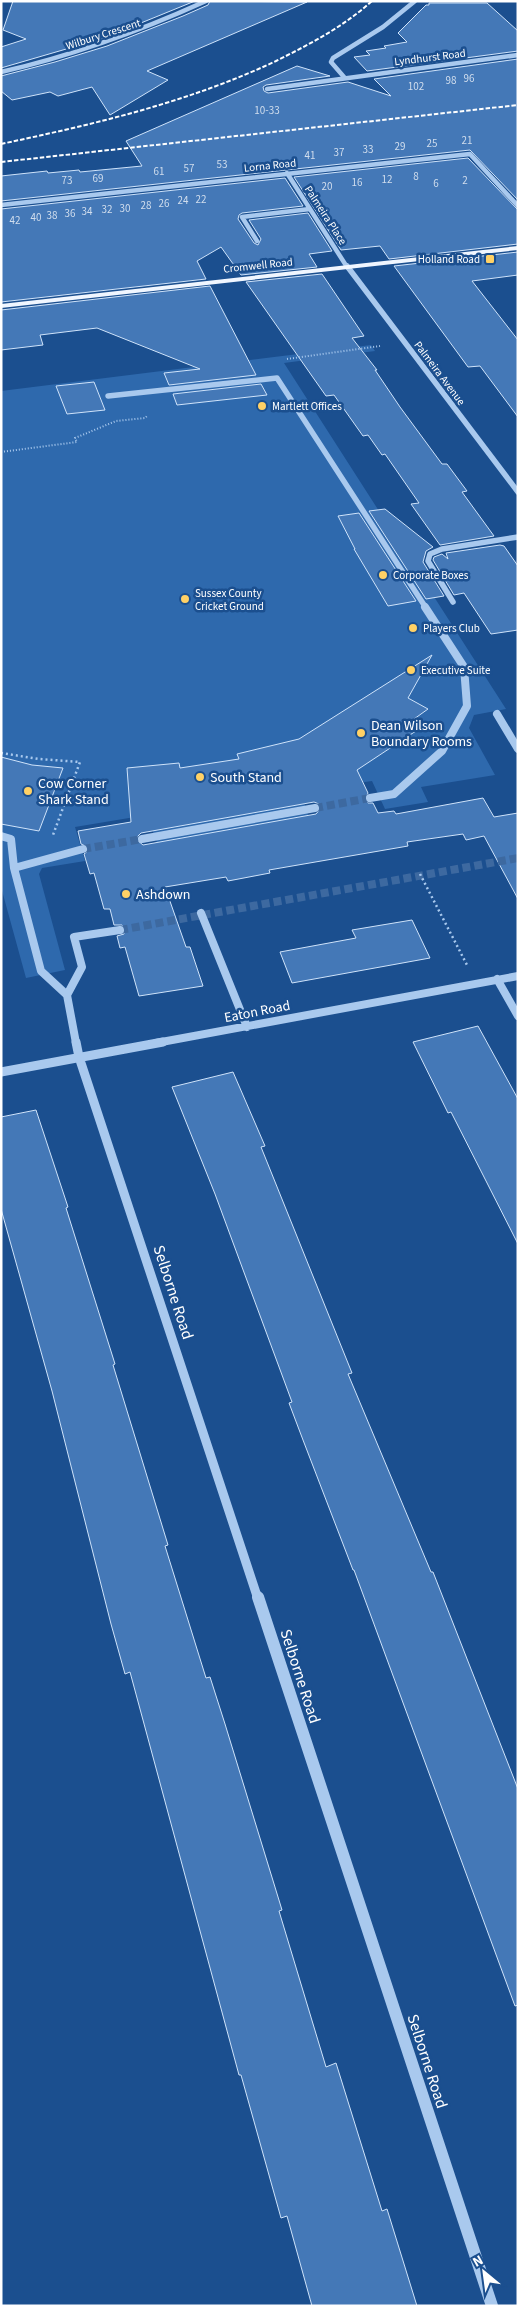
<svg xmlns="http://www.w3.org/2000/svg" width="519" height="2307" viewBox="0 0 519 2307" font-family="'Source Sans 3',sans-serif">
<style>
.green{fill:#2e69ad}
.building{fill:#4478b7;stroke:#cfe3fa;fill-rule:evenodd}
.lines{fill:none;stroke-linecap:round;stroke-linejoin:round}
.minor-tunnel{stroke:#3d69a0;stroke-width:8;stroke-dasharray:8 4;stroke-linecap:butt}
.path-far1{stroke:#a9c9ee;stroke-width:2;stroke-dasharray:1 2;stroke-linecap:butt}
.path{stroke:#a9c9ee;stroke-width:2.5;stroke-dasharray:2 3;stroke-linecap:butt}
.minor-far4{stroke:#a9c9ee;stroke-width:4.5}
.minor-far3{stroke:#a9c9ee;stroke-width:5.5}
.minor-far2{stroke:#a9c9ee;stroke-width:8}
.minor-far1{stroke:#a9c9ee;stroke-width:9}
.minor{stroke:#a9c9ee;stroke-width:12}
.major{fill:#f0f6ff;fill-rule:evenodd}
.rail{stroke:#fff;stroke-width:2;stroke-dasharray:4.5 2;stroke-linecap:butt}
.poi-dot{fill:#ffd166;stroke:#1b4f8f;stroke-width:2}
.labels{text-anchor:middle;stroke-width:5;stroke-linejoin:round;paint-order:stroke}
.far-street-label{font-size:11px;fill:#fff;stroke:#1b4f8f}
.number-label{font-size:11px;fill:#d0dded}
.far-poi-label{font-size:11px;fill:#fff;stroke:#1b4f8f;text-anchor:start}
.poi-label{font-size:14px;fill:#fff;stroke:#1b4f8f;text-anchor:start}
.street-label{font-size:14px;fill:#fff;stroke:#1b4f8f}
.near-street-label{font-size:16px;fill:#fff;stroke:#1b4f8f}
</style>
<rect width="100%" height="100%" fill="#1b4f8f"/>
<path class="green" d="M371,345L375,351L284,363L506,709L474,715L469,728L495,775L421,787L428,802L385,809L372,781L300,791L311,823L159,848L147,815L75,827L85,861L42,868L39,874L65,970L26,978L1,887V391Z"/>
<path class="building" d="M13,1H195L104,38L1,68V47L26,39L3,30Z
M210,1L307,2L147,71L168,80L110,115L92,87L58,96L50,92L12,100L1,91V76L55,62L107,46L183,16L208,5Z
M429,3H487L518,31V51L367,71L354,57L370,55L366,51L386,48L384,46L407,42L398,33L426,5H429Z
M518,59V200L470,150L1,201V176L47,171L48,173L79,170L80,172L142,166L126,141L297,66L330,76L266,85L263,87L264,91L268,93L348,82L391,96L374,79Z
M468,158L518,210V244L389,259L380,246L341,250L294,177Z
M285,178L303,206L242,213L239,215L238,219L254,243L258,245L261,239L249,220L308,213L332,251L309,254L317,267L241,275L221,247L197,261L206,279L1,302V209Z
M518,252V275L472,281L518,340V417L480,366L468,367L394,266Z
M322,274L364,336L352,338L377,370H375L400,407L442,464H447L467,491L462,492L494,536L440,545L411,504L419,503L385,454L382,455L368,435L363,436L334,395L326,396L246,282Z
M210,286L256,375L169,385L164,373L200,369L97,328L40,335L43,345L1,350V310Z
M94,382L105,410L67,414L56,386Z
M261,384L267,395L177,405L173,394Z
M385,509L433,547L426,551L423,562L444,596L426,599L369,511Z
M359,513L416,601L388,606L354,549H355L338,516Z
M500,545L504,546L518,566V630L491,634L464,593L454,595L433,560L434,557L442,554L448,559L446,553Z
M432,655L408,698L428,709L414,719L425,725L357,770L368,793L365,799L368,803H373L378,813L394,811L396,814L483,798L494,817L518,813V899L484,836L466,840L463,834L407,842L408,846L269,870L270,873L228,881L226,877L165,887L186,947H190L203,986L139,996L125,947L120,948L117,936L124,934L125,929L122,925H114L110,909H104L94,873L90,874L84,854L88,851V847L81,844L78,831L131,822L127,768L179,763L180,768L239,759L237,754L299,739ZM314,802L319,804L321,808L316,814L143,845L137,840V837L141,833Z
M1,757L32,765L63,768L39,831L1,824Z
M412,920L430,958L292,983L280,952L356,938L352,930Z
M478,1026L518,1099V1244L451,1112L448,1113L413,1042Z
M233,1072L265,1146L261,1147L352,1373L348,1374L431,1572H433L518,1789V2005L515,2006L354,1570H353L303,1440L289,1403L292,1402L215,1194L172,1087Z
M36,1110L68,1207L66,1208L115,1364L113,1365L168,1545L165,1546L206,1678L210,1677L225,1724L282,1910L279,1911L326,2067L336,2063L382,2211L387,2209L417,2306H312L287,2216L281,2218L241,2075H239L130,1672L125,1674L111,1624L52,1391L1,1209V1117Z"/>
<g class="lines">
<path class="minor-tunnel" d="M315,808L370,798
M83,849L142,839
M120,930L518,858"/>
<path class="path-far1" d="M287,359L380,346
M1,452L77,442L75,438L116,421L145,418L148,415"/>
<path class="path" d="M1,753L39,759L80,762L53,835
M420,874L467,965"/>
<path class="minor-far4" d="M1,72C72,56 140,31 206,1
M344,77L331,62L333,58L383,27L415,1
M267,89L518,55
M287,173L347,267
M1,205L470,154L518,206
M257,241L242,217L310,209"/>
<path class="minor-far3" d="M347,266L518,492
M108,396L277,378L426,608
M453,602L428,561L430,554L442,549L518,537"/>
<path class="minor-far2" d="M497,714L518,749
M370,798L394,794L442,751L467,706L464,667L425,607
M1,836L11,839L14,868L41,971L67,995L76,1043
M142,839L315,808
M14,868L83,849
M201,913L247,1027
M497,979L518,1016
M67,995L82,967L74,937L120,930
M156,1043L518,976"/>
<path class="minor-far1" d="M76,1042L79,1057L258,1599
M1,1072L163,1042"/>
<path class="minor" d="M258,1597L492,2306"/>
<path class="major" d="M518,246V250L1,308V304Z"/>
<path class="rail" d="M1,144C95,124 189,102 276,61C310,44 343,27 372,1
M1,162L518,105"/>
</g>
<g class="poi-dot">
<rect x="485" y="254" width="10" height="10" rx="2.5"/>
<circle cx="262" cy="406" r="5"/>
<circle cx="383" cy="575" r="5"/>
<circle cx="185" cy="599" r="5"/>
<circle cx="413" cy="628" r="5"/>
<circle cx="411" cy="670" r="5"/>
<circle cx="361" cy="733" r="5"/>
<circle cx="200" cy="777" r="5"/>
<circle cx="28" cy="791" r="5"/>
<circle cx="126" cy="894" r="5"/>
</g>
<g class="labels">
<g class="far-street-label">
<text transform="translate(103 34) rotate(-18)" y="4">Wilbury Crescent</text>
<text transform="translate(430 57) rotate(-7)" y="4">Lyndhurst Road</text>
<text transform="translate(270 165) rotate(-6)" y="4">Lorna Road</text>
<text transform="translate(326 215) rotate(57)" y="4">Palmeira Place</text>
<text transform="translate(258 265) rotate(-6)" y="4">Cromwell Road</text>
<text transform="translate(440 373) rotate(53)" y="4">Palmeira Avenue</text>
</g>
<g class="number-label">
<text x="469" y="82">96</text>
<text x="451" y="84">98</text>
<text x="416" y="90">102</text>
<text x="267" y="114">10-33</text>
<text x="467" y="144">21</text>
<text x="432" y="147">25</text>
<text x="400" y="150">29</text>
<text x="368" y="153">33</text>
<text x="339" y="156">37</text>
<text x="310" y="159">41</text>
<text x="222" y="168">53</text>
<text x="189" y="172">57</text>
<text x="159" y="175">61</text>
<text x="416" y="180">8</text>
<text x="98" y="182">69</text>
<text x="387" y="183">12</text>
<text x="67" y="184">73</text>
<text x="465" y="184">2</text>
<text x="357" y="186">16</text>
<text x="436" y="187">6</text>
<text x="327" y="190">20</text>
<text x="201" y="203">22</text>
<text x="183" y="204">24</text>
<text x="164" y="207">26</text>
<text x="146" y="209">28</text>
<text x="125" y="212">30</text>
<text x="107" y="213">32</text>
<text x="87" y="215">34</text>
<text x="70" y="217">36</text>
<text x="52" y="219">38</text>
<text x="36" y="221">40</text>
<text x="15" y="224">42</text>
</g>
<g class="far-poi-label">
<text x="480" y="263" text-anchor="end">Holland Road</text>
<text x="272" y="410">Martlett Offices</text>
<text x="393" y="579">Corporate Boxes</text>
<text x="195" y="597">Sussex County<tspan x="195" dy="13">Cricket Ground</tspan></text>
<text x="423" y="632">Players Club</text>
<text x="421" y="674">Executive Suite</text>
</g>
<g class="poi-label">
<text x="371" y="730">Dean Wilson<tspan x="371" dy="16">Boundary Rooms</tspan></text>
<text x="210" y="782">South Stand</text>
<text x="38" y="788">Cow Corner<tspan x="38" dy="16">Shark Stand</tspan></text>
<text x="136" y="899">Ashdown</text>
</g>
<g class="street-label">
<text transform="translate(257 1011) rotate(-11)" y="5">Eaton Road</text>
</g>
<g class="near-street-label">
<text transform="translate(174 1292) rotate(72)" y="6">Selborne Road</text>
<text transform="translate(301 1676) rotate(72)" y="6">Selborne Road</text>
<text transform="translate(428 2061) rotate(72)" y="6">Selborne Road</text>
</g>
</g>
<rect width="519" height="2307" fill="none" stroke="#ffffff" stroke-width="5"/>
<g transform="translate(484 2272) rotate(331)" stroke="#1b4f8f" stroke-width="4" paint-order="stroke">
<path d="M0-4L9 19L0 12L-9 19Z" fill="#ffffff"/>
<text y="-8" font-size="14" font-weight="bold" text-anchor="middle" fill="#ffffff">N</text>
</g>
</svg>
